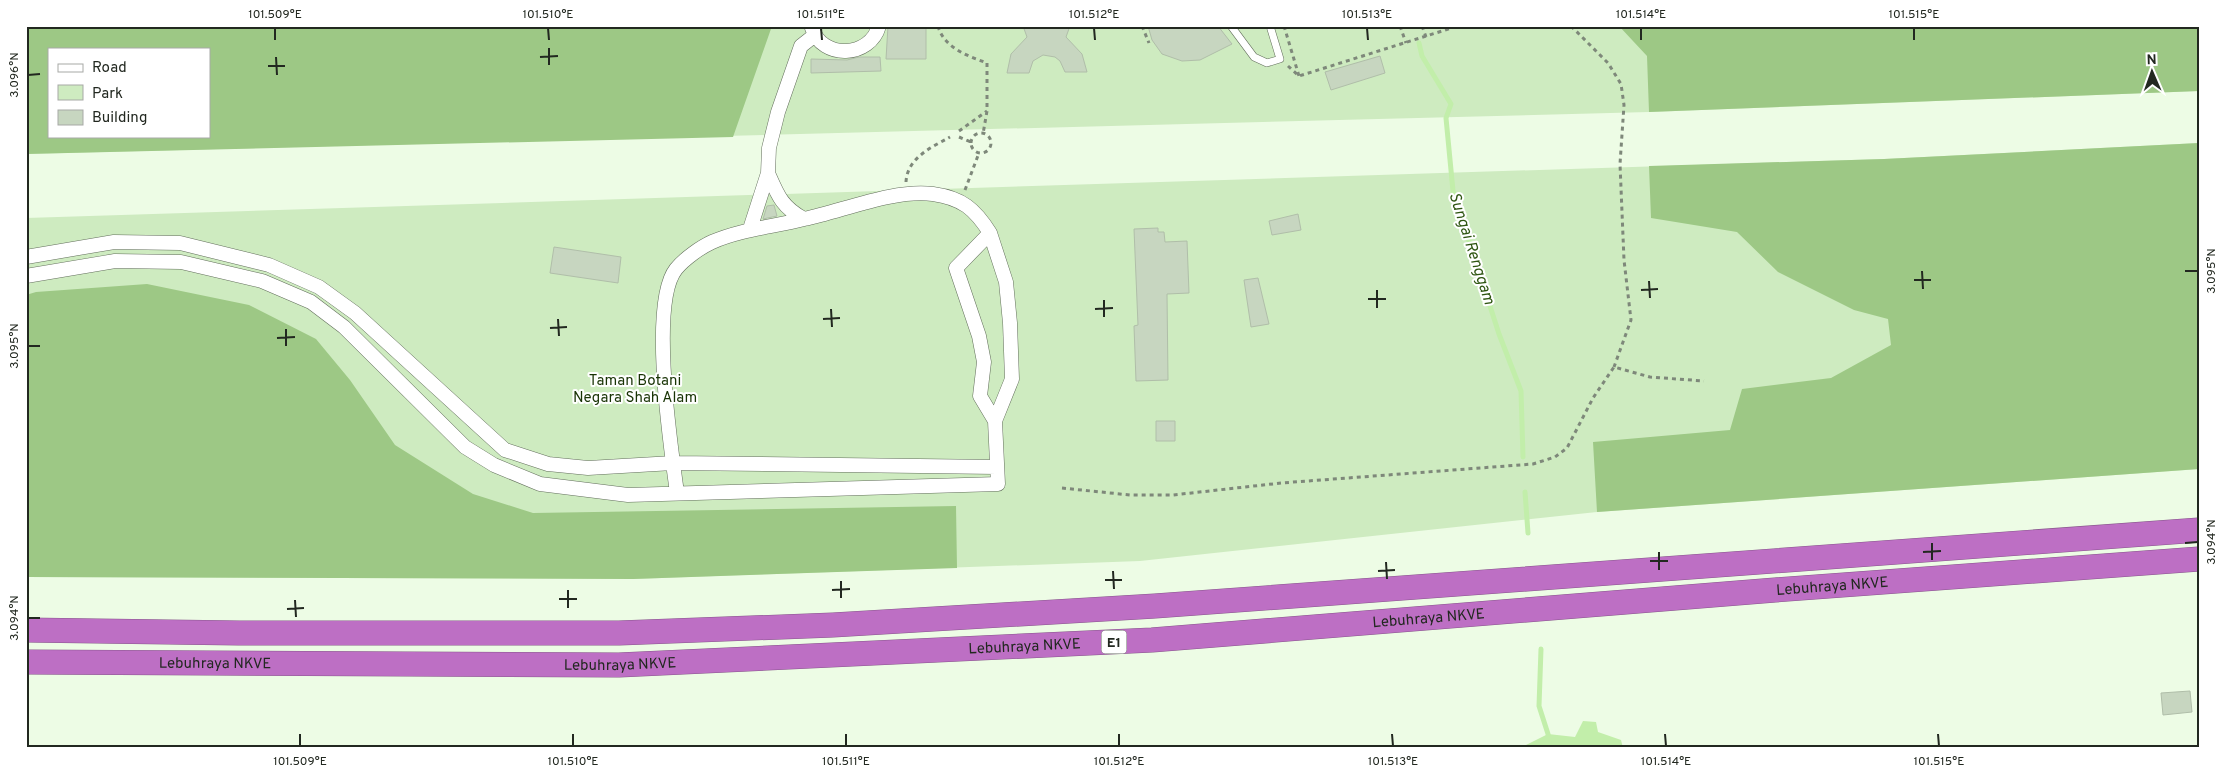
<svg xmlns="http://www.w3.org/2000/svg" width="2225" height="774" viewBox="0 0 2225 774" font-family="Overpass,sans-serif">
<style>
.green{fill:#ceebc0;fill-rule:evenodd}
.forest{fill:#9dc885;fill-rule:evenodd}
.water{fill:#c2eeaa}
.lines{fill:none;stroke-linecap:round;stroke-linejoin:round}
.stream{stroke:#c2eeaa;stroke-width:5}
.building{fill:#c7d6c0;stroke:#b0bea9}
.lane-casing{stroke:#636f5c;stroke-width:8}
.street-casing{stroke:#636f5c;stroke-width:15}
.highway-casing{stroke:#87568b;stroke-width:25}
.path{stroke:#7e887a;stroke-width:3;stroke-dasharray:4 4;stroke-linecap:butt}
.lane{stroke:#fff;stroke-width:7}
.street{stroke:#fff;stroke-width:14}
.highway{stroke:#bd6fc4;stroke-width:24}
.ticks{fill:none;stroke:#222820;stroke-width:2}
.labels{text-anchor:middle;stroke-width:4;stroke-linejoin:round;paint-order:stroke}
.shield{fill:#fff;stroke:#646863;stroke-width:1}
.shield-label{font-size:14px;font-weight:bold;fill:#222820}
.park-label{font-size:15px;fill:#183304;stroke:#fff}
.street-label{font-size:15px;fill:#222820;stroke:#fff}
.water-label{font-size:16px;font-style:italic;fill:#2e5511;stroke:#fff}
.neatline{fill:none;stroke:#222820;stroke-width:2}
.ticks-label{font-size:12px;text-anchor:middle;fill:#222820}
</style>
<rect width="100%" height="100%" fill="#edfce5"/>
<path class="green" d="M26,26H2199V91L1649,112L26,154ZM49,49H209V136H49Z
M2199,143V469L1597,512L1140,561L633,579L26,577V218L1884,159Z"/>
<path class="forest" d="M26,26H772L733,137L26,154ZM49,49H209V136H49Z
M1619,26H2199V91L1649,112L1647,56Z
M2199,143V469L1597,512L1593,442L1730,430L1742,389L1831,378L1891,345L1888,319L1854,310L1778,272L1737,232L1651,218L1649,166L1884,159Z
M147,284L249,305L316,339L350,380L395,445L473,494L533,513L956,506L957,568L633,579L26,577V295L36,292Z"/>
<path class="water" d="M1583,721L1596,722L1598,732L1621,740L1623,748H1520L1548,734L1575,737Z"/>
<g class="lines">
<path class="stream" d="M1419,43L1422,56L1451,104L1446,118L1453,191L1499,334L1521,391L1523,457
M1525,492L1528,533
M1541,649L1539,706L1548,734L1550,748"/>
</g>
<path class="building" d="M888,26H926V59H886Z
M1023,26H1070L1066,37L1082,54L1087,72H1065L1060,61L1055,57L1043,55L1033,61L1029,73H1007L1011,54L1027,37Z
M1148,26H1218L1232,44L1200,60L1182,61L1162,54L1152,40Z
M1380,56L1385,73L1331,90L1325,72Z
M859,57H880L881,71L811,73V59L847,60Z
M774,205L777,216L763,219L767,206Z
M1298,214L1301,230L1272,235L1269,221Z
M1158,228V232H1164L1165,242L1187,241L1189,293L1167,294L1168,380L1136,381L1134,326L1138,325L1134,229Z
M554,247L621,257L618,283L550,273Z
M1258,278L1269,324L1251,327L1244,280Z
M1156,421H1175V441H1156Z
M2190,691L2192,712L2163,715L2161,693Z"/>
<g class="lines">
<defs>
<path id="lane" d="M1231,26L1254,57L1267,63L1280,59L1270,26"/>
<path id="street" d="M812,28C822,60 870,58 879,26
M768,173C778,196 782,207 804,219
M750,229L768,173L769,148L778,112L801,46L815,35
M990,233L1006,282L1010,323L1012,379L995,421
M26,257L114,242L180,243L269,265L319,287L355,313L505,450L548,464L588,468L673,463L997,467
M26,276L115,261L181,262L262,281L311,302L344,327L465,447L494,465L540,484L628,495L998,484L995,421L980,396L984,362L979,336L956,268L990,233C975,209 962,198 933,194C893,189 843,211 804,219C773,227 742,229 712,242C701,247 684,259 676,269C649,303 671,448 677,493"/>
<g id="highway">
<path d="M26,630L239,633H619L833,625L1155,606L2199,530"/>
<path id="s1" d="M26,662L619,665L1152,640L1775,590L2199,559"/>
</g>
</defs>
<use href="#lane" class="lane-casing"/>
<use href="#street" class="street-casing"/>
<use href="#highway" class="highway-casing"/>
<path class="path" d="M938,26C944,48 968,56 987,63V111L983,134
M1142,26L1149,43
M1284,26L1299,76
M1400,26L1406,43
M1422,26L1426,37
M1571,26L1608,63L1621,84L1624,105L1620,164L1624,260L1631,320L1614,367
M1288,66L1299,76L1458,26
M959,131L987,111
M971 143a10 10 0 1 1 20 0a10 10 0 1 1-20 0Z
M959,137L971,142
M906,182C907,158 932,147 950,137
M965,190L979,153
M1062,488L1130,495H1173L1281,483L1533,464L1555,457L1567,448L1593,398L1614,367L1650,377L1704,381"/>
<use href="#lane" class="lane"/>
<use href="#street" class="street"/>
<use href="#highway" class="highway"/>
</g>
<path class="ticks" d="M275,28V40M548,28L549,40M821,28L822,40M1094,28L1095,40M1367,28L1368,40M1641,28V40M1914,28V40M549,48V65M276,57L277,75M540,57L558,56M268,66H285M28,75L40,74M1922,271L1923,289M2185,271H2198M1914,280H1931M1649,281L1650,298M1377,290V308M1641,290L1658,289M1368,299H1386M1104,300V317M831,309L832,327M1095,309L1113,308M558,319L559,336M823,319L840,318M550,328L567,327M286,329V346M277,338L295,337M28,346H40M1932,543V560M2185,543L2198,542M1659,552V570M1923,552L1941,551M1650,561H1668M1386,562L1387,579M1113,571L1114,589M1378,571L1395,570M1105,580H1122M841,581V598M568,590V608M832,590L850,589M559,599H577M295,600L296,617M287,609L304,608M28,618H40M300,734V746M573,734V746M846,734V746M1119,734V746M1392,734L1393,746M1665,734L1666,746M1938,734L1939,746"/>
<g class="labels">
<rect class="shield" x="1101.5" y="630.5" width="25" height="23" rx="4"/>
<g class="shield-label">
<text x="1114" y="647">E1</text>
</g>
<g class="park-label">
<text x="635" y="385">Taman Botani<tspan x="635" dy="17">Negara Shah Alam</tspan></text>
</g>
<g class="street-label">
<text dy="5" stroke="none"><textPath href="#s1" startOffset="1809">Lebuhraya NKVE</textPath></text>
<text dy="5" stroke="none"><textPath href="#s1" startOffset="1404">Lebuhraya NKVE</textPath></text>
<text dy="5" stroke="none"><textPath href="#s1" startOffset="999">Lebuhraya NKVE</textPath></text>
<text dy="5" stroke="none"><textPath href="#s1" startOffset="189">Lebuhraya NKVE</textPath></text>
<text dy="5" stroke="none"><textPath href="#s1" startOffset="594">Lebuhraya NKVE</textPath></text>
</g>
<g class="water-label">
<text transform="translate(1473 248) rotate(72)" y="6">Sungai Renggam</text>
</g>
</g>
<rect width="2225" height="774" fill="none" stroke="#ffffff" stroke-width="55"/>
<rect x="48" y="48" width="162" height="90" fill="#ffffff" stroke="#a7a9a6"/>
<rect x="58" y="64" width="25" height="8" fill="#ffffff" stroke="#a7a9a6"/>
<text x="92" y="72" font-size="15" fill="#222820">Road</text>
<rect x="58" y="85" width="25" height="15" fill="#ceebc0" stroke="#a7a9a6"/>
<text x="92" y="98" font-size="15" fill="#222820">Park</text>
<rect x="58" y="110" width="25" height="15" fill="#c7d6c0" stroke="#a7a9a6"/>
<text x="92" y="122" font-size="15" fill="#222820">Building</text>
<g transform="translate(2152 72) rotate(358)" stroke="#ffffff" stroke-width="4" paint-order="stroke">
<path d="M0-4L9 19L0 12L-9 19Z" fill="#222820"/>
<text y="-8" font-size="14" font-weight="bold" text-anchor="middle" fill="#222820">N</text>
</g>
<rect x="28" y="28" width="2170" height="718" class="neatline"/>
<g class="ticks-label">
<text x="275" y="18">101.509°E</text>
<text x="548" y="18">101.510°E</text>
<text x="821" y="18">101.511°E</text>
<text x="1094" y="18">101.512°E</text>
<text x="1367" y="18">101.513°E</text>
<text x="1641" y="18">101.514°E</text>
<text x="1914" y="18">101.515°E</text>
<text transform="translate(14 75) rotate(-90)" y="4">3.096°N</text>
<text transform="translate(2211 271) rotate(-90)" y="4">3.095°N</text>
<text transform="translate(14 346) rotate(-90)" y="4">3.095°N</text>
<text transform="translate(2211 542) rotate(-90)" y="4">3.094°N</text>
<text transform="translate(14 618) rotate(-90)" y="4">3.094°N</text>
<text x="300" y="765">101.509°E</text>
<text x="573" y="765">101.510°E</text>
<text x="846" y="765">101.511°E</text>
<text x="1119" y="765">101.512°E</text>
<text x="1393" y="765">101.513°E</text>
<text x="1666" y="765">101.514°E</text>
<text x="1939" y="765">101.515°E</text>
</g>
</svg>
